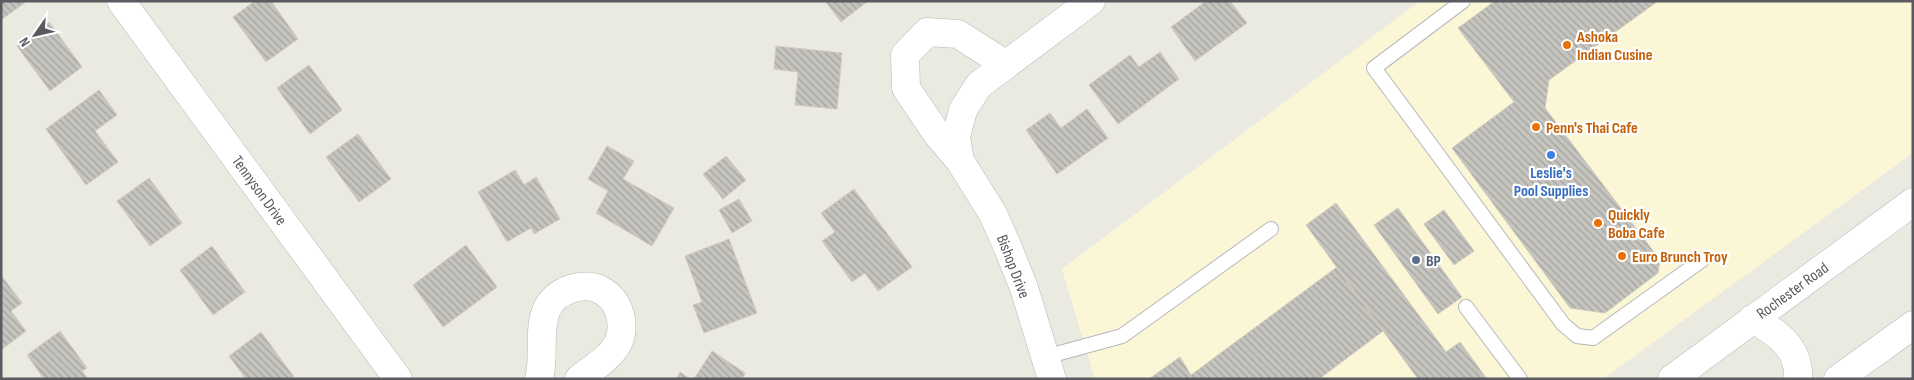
<svg xmlns="http://www.w3.org/2000/svg" width="1914" height="380" viewBox="0 0 1914 380" font-family="'Sofia Sans Condensed',sans-serif">
<style>
.commercial{fill:#fbf7d6}
.building{fill:url(#building-back-hatch);stroke:#cfccbf}
.lines{fill:none;stroke-linecap:round;stroke-linejoin:round}
.lane-casing{stroke:#b6b7bc;stroke-width:16}
.street-casing{stroke:#b6b7bc;stroke-width:29}
.secondary-casing{stroke:#b6b8be;stroke-width:29}
.lane{stroke:#fff;stroke-width:14}
.street{stroke:#fff;stroke-width:28}
.secondary{stroke:#fff;stroke-width:28}
.food-dot{fill:#e8710a;stroke:#fff;stroke-width:2}
.shop-dot{fill:#3f7fe0;stroke:#fff;stroke-width:2}
.service-dot{fill:#5c6f8a;stroke:#fff;stroke-width:2}
.labels{text-anchor:middle;stroke-width:4.5;stroke-linejoin:round;paint-order:stroke}
.food-label{font-size:16px;font-weight:bold;fill:#c56008;stroke:#fff;text-anchor:start}
.shop-label{font-size:16px;font-weight:bold;fill:#366cbe;stroke:#fff}
.street-label{font-size:16px;fill:#595b60;stroke:#fff}
.service-label{font-size:16px;font-weight:bold;fill:#4e5e75;stroke:#fff;text-anchor:start}
</style>
<defs>
<pattern id="building-back-hatch" width="6" height="6" patternUnits="userSpaceOnUse" patternTransform="scale(1.25)"><rect width="6" height="6" fill="#c6c4be"/><path d="M-1 5l2 2M0 0l6 6M5-1l2 2" fill="none" stroke="#a4a29e"/></pattern>
</defs>
<rect width="100%" height="100%" fill="#ebeae0"/>
<path class="commercial" d="M1420,1H1913V153L1603,379H1095L1062,269Z"/>
<path class="building" d="M1,1H27L1,20Z
M255,1H271L298,39L266,62L233,17Z
M825,1H868L841,22Z
M1206,1H1230L1247,23L1195,61L1171,27Z
M1495,1H1658L1549,80L1545,108L1660,260L1658,273L1605,313L1570,308L1452,148L1514,102L1458,28Z
M49,22L82,67L50,91L17,46Z
M776,46L842,53L837,109L795,105L798,72L774,69Z
M1160,52L1179,79L1118,124L1089,85L1130,55L1139,67Z
M309,65L342,110L310,134L277,88Z
M99,90L117,115L95,131L118,162L86,185L46,129Z
M1087,109L1108,138L1057,174L1026,130L1050,113L1061,128Z
M358,134L391,179L359,202L326,157Z
M607,146L634,161L623,179L674,208L652,246L596,213L608,191L588,179Z
M726,156L746,180L723,199L703,174Z
M515,170L524,185L536,177L560,219L534,234L531,228L507,242L478,192Z
M149,178L182,223L150,246L117,201Z
M854,189L912,267L878,291L865,273L852,282L822,241L835,232L821,213Z
M739,199L752,221L732,233L719,210Z
M1336,203L1446,352L1460,342L1487,379H1418L1306,225Z
M1398,208L1462,297L1438,314L1374,225Z
M1444,210L1474,251L1454,265L1424,224Z
M729,239L757,313L704,333L693,305L702,302L685,256Z
M466,245L497,287L443,327L413,285Z
M212,246L245,292L213,315L180,270Z
M1337,267L1383,331L1319,379H1149L1180,357L1191,375Z
M1,275L22,303L11,311L26,331L1,350Z
M60,331L87,368L82,371L88,379H44L27,355Z
M261,332L294,377L292,379H246L229,356Z
M712,351L745,373L742,379H694Z
M680,372L690,379H676Z"/>
<g class="lines">
<defs>
<path id="lane" d="M1463,1L1374,68L1563,324L1577,336L1593,338L1702,260
M1466,307L1520,379
M1045,357L1122,336L1271,229"/>
<path id="street" d="M121,1L398,379
M960,161L937,134L906,88L905,55L927,32L958,34L1005,64
M539,379C545,357 538,332 546,311C554,290 586,279 604,292C620,302 626,326 618,343C610,358 592,369 579,379
M1052,379L1024,288L1008,248L993,214L960,161L956,137L963,110L979,85L1091,1"/>
<path id="secondary" d="M1752,319C1777,332 1800,348 1798,379
M1672,379L1913,202
M1838,379L1913,325"/>
</defs>
<use href="#lane" class="lane-casing"/>
<use href="#street" class="street-casing"/>
<use href="#secondary" class="secondary-casing"/>
<use href="#lane" class="lane"/>
<use href="#street" class="street"/>
<use href="#secondary" class="secondary"/>
</g>
<g class="food-dot">
<circle cx="1567" cy="45" r="5"/>
<circle cx="1536" cy="127" r="5"/>
<circle cx="1598" cy="223" r="5"/>
<circle cx="1622" cy="256" r="5"/>
</g>
<circle class="shop-dot" cx="1551" cy="155" r="5"/>
<circle class="service-dot" cx="1416" cy="260" r="5"/>
<g class="labels">
<g class="food-label">
<text x="1577" y="42">Ashoka<tspan x="1577" dy="18">Indian Cusine</tspan></text>
<text x="1546" y="133">Penn's Thai Cafe</text>
<text x="1608" y="220">Quickly<tspan x="1608" dy="18">Boba Cafe</tspan></text>
<text x="1632" y="262">Euro Brunch Troy</text>
</g>
<g class="shop-label">
<text x="1551" y="178">Leslie's<tspan x="1551" dy="18">Pool Supplies</tspan></text>
</g>
<g class="street-label">
<text transform="translate(260 190) rotate(54)" y="6">Tennyson Drive</text>
<text transform="translate(1014 266) rotate(69)" y="6">Bishop Drive</text>
<text transform="translate(1792 290) rotate(-36)" y="6">Rochester Road</text>
</g>
<g class="service-label">
<text x="1426" y="266">BP</text>
</g>
</g>
<rect width="1914" height="380" fill="none" stroke="#595b60" stroke-width="5"/>
<g transform="translate(35 35) rotate(236)" stroke="#ffffff" stroke-width="4" paint-order="stroke">
<path d="M0-4L9 19L0 12L-9 19Z" fill="#595b60"/>
<text y="-8" font-size="14" font-weight="bold" text-anchor="middle" fill="#595b60">N</text>
</g>
</svg>
